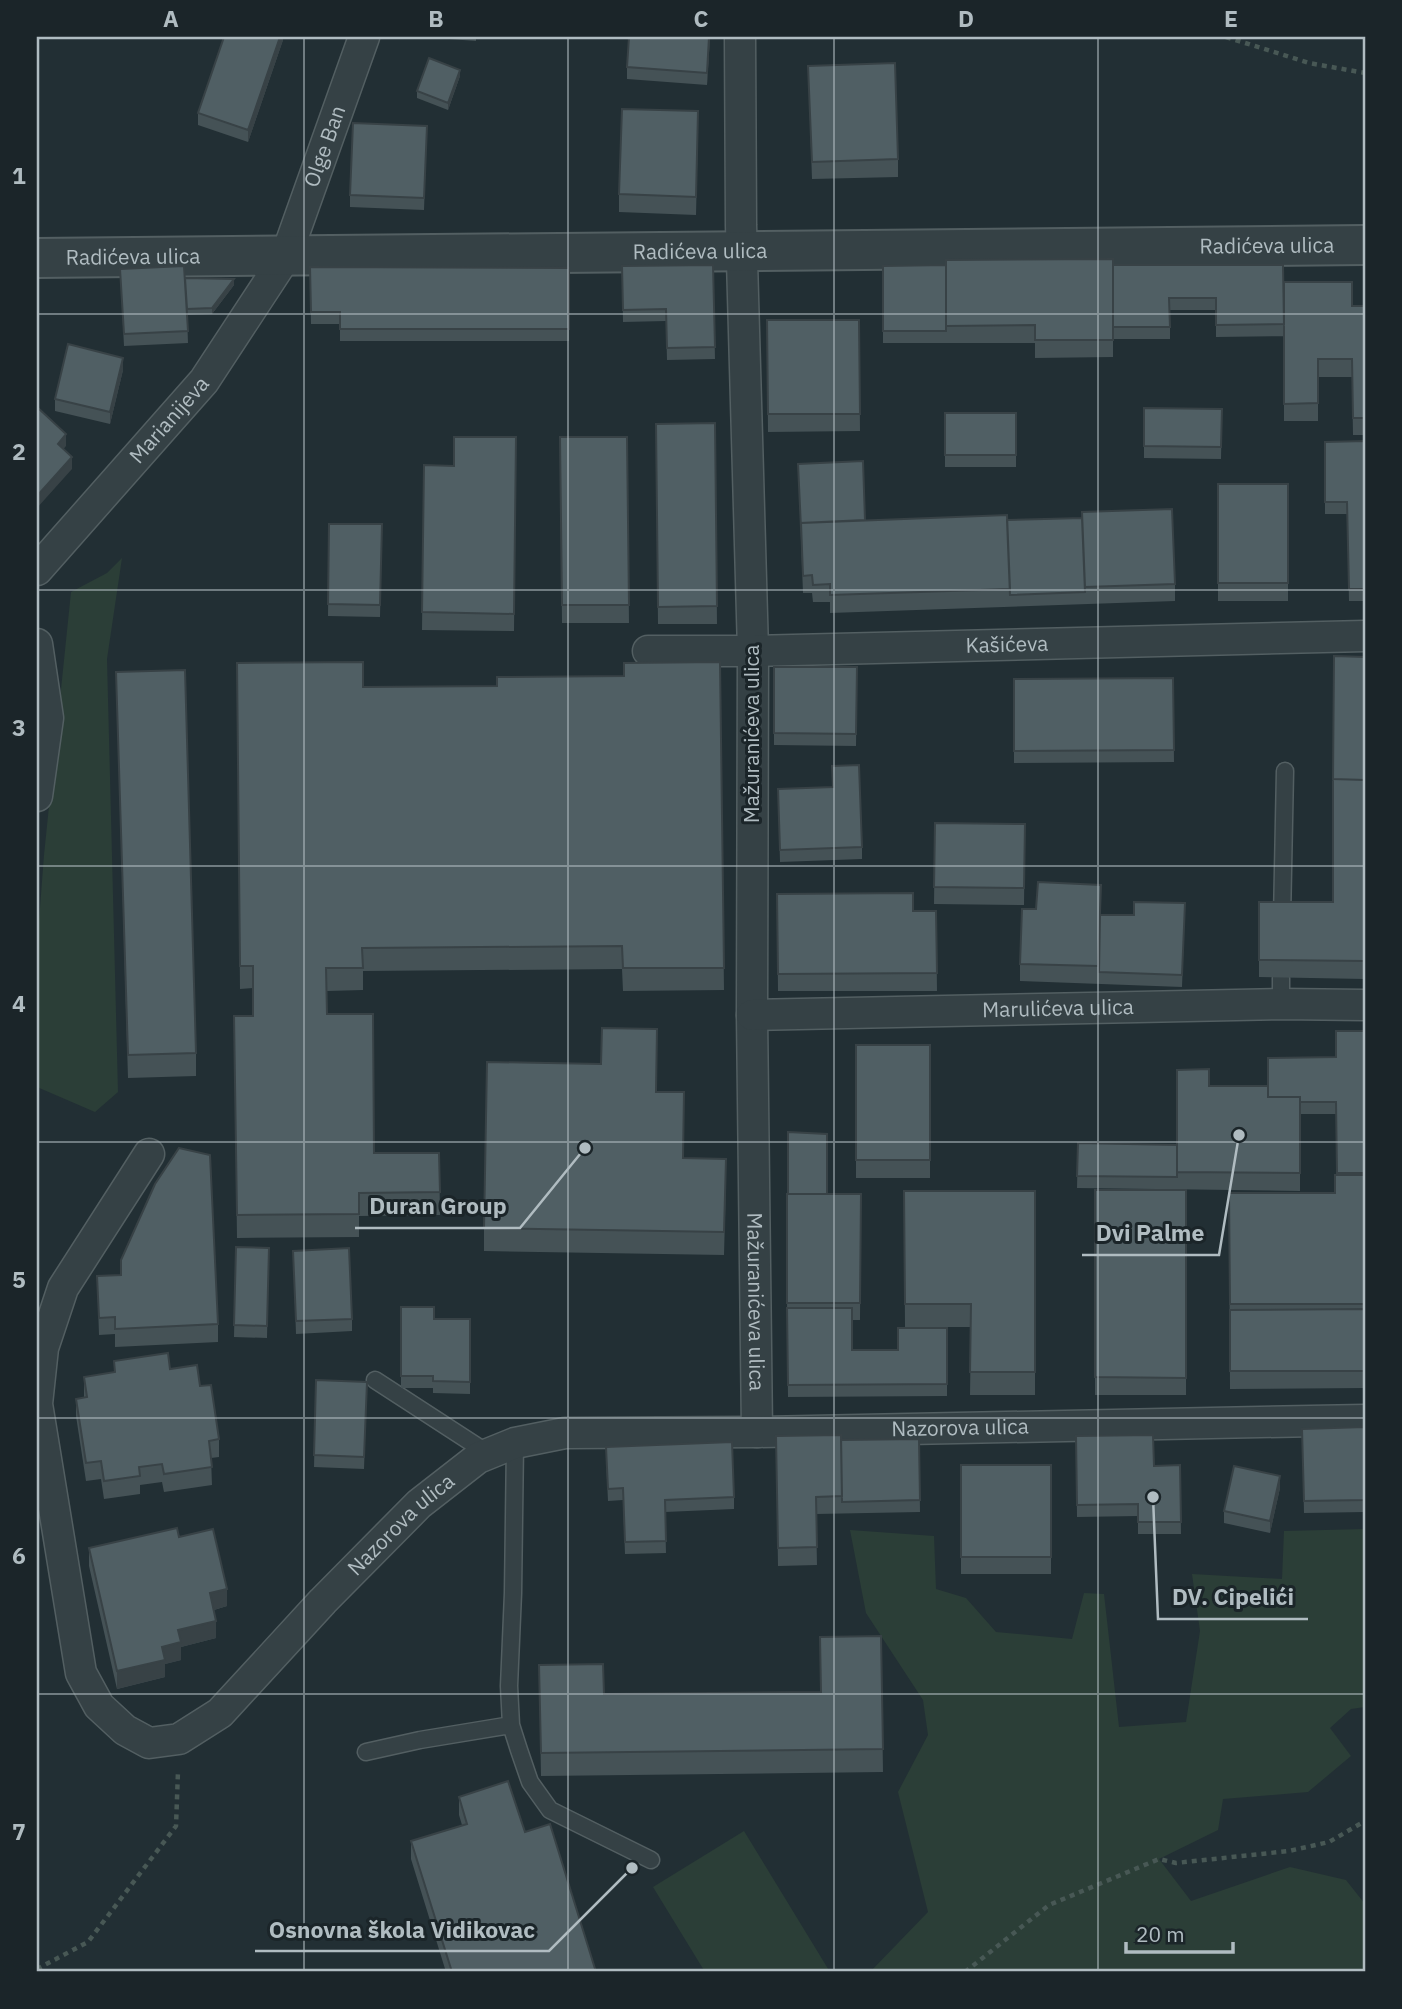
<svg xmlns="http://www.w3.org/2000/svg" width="1402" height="2009" viewBox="0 0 1402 2009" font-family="'IBM Plex Sans',sans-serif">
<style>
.green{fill:#2b3e37}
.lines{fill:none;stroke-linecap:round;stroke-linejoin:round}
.service-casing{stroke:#535f62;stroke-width:19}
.minor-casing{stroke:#535f62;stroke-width:33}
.tertiary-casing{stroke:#535f62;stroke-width:42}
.path{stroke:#485855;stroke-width:4.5;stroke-dasharray:5 5;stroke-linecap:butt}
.service{stroke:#354145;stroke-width:16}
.minor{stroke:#354145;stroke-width:30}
.tertiary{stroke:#354145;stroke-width:38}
.wall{fill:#455256}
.shaded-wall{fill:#384246}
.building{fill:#505f64;stroke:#384246;stroke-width:2}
.grid{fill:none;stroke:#b0bcc1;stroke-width:2;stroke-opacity:0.55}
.labels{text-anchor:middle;stroke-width:6;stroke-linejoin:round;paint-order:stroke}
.street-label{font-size:21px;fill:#b0bcc1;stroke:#1b2529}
.leader{fill:none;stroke:#b0bcc1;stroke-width:2.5}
.callout-dot{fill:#b0bcc1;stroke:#1b2529;stroke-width:2.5}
.callout-label{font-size:23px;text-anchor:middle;font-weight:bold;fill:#b0bcc1;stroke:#1b2529;stroke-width:6;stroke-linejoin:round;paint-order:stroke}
.neatline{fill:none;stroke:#b0bcc1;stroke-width:2.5}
.grid-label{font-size:23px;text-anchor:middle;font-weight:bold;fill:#b0bcc1}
</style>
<rect width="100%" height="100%" fill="#222f34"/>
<path class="green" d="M122,558L107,659L118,1092L95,1112L37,1087V947L44,855L71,592L107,573Z
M1365,1529V1707L1351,1709L1330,1728L1351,1756L1308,1792L1223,1799L1218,1830L1159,1859L1191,1901L1290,1867L1346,1880L1365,1904V1972H870L928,1912L898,1792L928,1735L923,1700L866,1613L850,1530L934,1536L936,1589L966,1598L996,1632L1072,1639L1084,1593L1104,1594L1119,1727L1186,1722L1200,1631L1192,1574L1282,1579L1284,1531Z
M744,1831L830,1972H705L653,1887Z"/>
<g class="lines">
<defs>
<path id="service" d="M1282,919L1285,771
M1281,1004V978
M375,1380L489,1454
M515,1443L513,1593L509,1686L511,1725L519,1750L530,1782L550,1810L651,1860
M366,1752L420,1740L511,1725"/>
<g id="minor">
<path id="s1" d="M740,37L741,225L753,651L752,1015L757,1432"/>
<path id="s2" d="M37,570L204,381L286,256L364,37"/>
<path d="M37,644L48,718L37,796"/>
<path id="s3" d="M648,651H753L1365,636"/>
<path id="s4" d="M752,1015L1281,1004L1365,1005"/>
<path id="s5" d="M149,1154L63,1288L43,1348L37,1404L81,1673L99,1706L125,1730L149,1743L179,1739L220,1713L323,1601L419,1504L478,1458L515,1443L565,1433L757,1432L1365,1420"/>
</g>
<g id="tertiary">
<path id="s6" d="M37,258L1365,245"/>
</g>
</defs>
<use href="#service" class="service-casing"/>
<use href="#minor" class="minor-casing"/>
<use href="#tertiary" class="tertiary-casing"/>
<path class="path" d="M1226,37L1309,63L1365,73
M37,1969L88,1942L176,1826L178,1771
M965,1972L1049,1905L1159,1859L1176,1863L1289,1851L1329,1842L1365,1821"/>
<use href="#service" class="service"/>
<use href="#minor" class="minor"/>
<use href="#tertiary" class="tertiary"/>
</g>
<path class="wall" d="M283,37V40L248,142L198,125V113Z
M423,37H476V41Z
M710,37L707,85L627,79V67Z
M808,66L898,159V177L812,179Z
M460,76L448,110L417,98V91Z
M427,126L424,210L350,207V195Z
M698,129L696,215L619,212V194Z
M713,265L715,359L667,360L666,321L623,322L622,266Z
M1283,265L1284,336L1216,337V310H1170V339H1113V357L1035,358V343H883V266Z
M310,267L569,268V341H340V324H311Z
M120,269L185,280L234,285L212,314L187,315L188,343L124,346Z
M1284,282L1352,306H1365V435H1353L1352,377H1318V421H1284Z
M767,320H859L860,431L768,432Z
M123,370L110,424L55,411V399Z
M1144,408L1222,409L1221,459L1144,458Z
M945,413H1016V467H945Z
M715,423L717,624H658L656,424Z
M516,437L514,631L422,630L424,465L454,466Z
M560,437H627L629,623H562Z
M1365,441V601H1349L1347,514H1325V442Z
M798,464L865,520H1007L1175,584V601L830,613V602H813L812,593H803Z
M1218,484H1288V601H1218Z
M329,524H382L380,617L328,616Z
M1365,657V979L1259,977V902H1333Z
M720,662L724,990L623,991L622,969L363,971V990L327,991V1014L374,1153H439L440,1215L359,1216V1237L237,1238L234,1016H253V988L240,989L237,663L363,687L497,686L624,676Z
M774,667H857L856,746L774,745Z
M116,672L196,1053V1076L128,1078Z
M1173,678L1174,762L1014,763V679Z
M832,766L862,847V859L780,862L778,789L832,787Z
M935,823L1025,824L1024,905L934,904Z
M777,894L913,911H936L937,991H778Z
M1185,903L1182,987L1020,981V964L1100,915H1134Z
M1365,1031V1388L1230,1389L1229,1193H1335L1337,1175L1336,1114H1300V1191L1077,1188L1078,1143L1177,1145L1209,1086H1268L1336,1057Z
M856,1045H930V1178H856Z
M656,1092L684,1158L726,1181L724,1255L484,1251V1228Z
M788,1132L827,1194H861L860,1320H852V1350H898L947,1328V1396L788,1397L787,1320Z
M1095,1190H1186V1395H1095Z
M904,1191H1035V1395H970L971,1327H905Z
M236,1247L269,1248L267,1338L234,1337Z
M293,1251L352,1319V1331L296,1334Z
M97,1276L218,1324V1342L115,1347V1334L99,1335Z
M401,1307L434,1319H470V1394L433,1393V1388H401Z
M114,1361L170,1369L200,1386L219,1439V1457L211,1458L212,1485L164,1492L162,1482L140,1485V1494L104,1499L101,1479L86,1481L76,1416V1399L84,1397V1377L114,1373Z
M316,1380L367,1382L364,1469L314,1467Z
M1365,1427V1512L1304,1513L1302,1429Z
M776,1436L841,1440L919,1439L920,1512L816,1514L817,1565L778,1566Z
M1076,1436L1154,1466L1180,1465L1181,1534H1138V1516L1077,1517Z
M606,1459L734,1497V1509L665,1512L666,1553L625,1554L623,1500L608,1501Z
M961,1465H1051V1574H961Z
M1280,1488L1270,1533L1224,1523V1511Z
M179,1537L227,1606L214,1610L216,1638L181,1647V1660L165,1664V1677L117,1689L89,1566V1548Z
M881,1636L883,1772L541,1776L539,1665L604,1694L820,1692Z
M459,1797L525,1832L596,1972H446L411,1859V1841L462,1825L459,1815Z"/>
<path class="shaded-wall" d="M280,37H283V40L248,142V130Z
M709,37H710L707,85V73Z
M460,70V76L448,110V103Z
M234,279V285L212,314V308Z
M123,358V370L110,424V412Z
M66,434V446L58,456V444Z
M72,457V469L37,508V496Z
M1280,1476V1488L1270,1533V1521Z
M227,1589V1606L210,1611V1593Z
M216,1621V1638L181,1647V1660L165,1664V1677L117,1689V1671L162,1647L178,1630Z"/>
<path class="building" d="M224,37H280L248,130L198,113Z
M629,37H709L707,73L627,67Z
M429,58L460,70L448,103L417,91Z
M895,63L898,159L812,162L808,66Z
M622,109L698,111L696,197L619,194Z
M353,123L427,126L424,198L350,195Z
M1113,259V340H1035V325L946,326V260Z
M713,265L715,347L667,348L666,309L623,310L622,266Z
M946,265V331H883V266Z
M1113,265H1283L1284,324L1216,325V298H1169L1170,327H1113Z
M184,266L188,331L124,334L120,269Z
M310,267L569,268V329H340V312H311Z
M185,278L234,279L212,308L187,309Z
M1284,282H1352V306H1365V418H1353L1352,359H1318V403L1284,404Z
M767,320H859L860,414H768Z
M68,344L123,358L110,412L55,399Z
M37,407L66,434L58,444L72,457L37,496Z
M1144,408L1222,409L1221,447L1144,446Z
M945,413H1016V455H945Z
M715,423L717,606L658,607L656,424Z
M454,437H516L514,614L422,612L424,465L454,466Z
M560,437H627L629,605H562Z
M1365,441V589H1349L1347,502H1325V442Z
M863,461L865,520L801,523V528L798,464Z
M1218,484H1288V583H1218Z
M1172,509L1175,584L1085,587L1082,512Z
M1007,515L1010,589L830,595V584L813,585L812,575L803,576L801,523Z
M1082,518L1085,592L1010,595L1007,520Z
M329,524H382L380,605L328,604Z
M1334,656L1365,657V780L1333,779Z
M363,662V687L497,686V677L624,676V663L720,662L724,968H623L622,946L362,948L363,968H326L327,1014H373L374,1153H439L440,1192L359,1193V1214L237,1215L234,1016H253V966H240L237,663Z
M774,667H857L856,734L774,733Z
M185,670L196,1053L128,1055L116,672Z
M1173,678L1174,750L1014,751V679Z
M859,765L862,847L780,850L778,789L833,787L832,766Z
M1333,779L1365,780V961L1259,960V902H1333Z
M935,823L1025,824L1024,888L934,887Z
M1038,882L1101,885L1098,966L1020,964L1022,909H1036Z
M913,893V911H936L937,973L778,974L777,894Z
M1134,902L1185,903L1182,975L1099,972L1100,915H1134Z
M602,1028L657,1029L656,1092H684L683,1158L726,1159L724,1232L484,1228L487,1062L601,1064Z
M1336,1031H1365V1173H1337L1336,1102H1300V1097H1268V1058L1336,1057Z
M856,1045H930V1160H856Z
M1209,1069V1086H1268V1097H1300V1173L1177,1172V1070Z
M788,1132L827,1134V1194H788Z
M1078,1143L1177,1145V1177L1077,1176Z
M179,1148L210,1155L218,1324L115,1329V1317L99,1318L97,1276L121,1275V1260L155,1184Z
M1335,1175H1365V1304H1230L1229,1193H1335Z
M1095,1190H1186V1378L1095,1377Z
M904,1191H1035V1372H970L971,1304H905Z
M787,1194H861L860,1303H787Z
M236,1247L269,1248L267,1326L234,1325Z
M349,1248L352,1319L296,1321L293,1251Z
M401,1307H434V1319H470V1382L433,1381V1376H401Z
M787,1308H852V1350H898V1328H947V1384L788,1385Z
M1365,1309V1371H1230V1310Z
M168,1353L170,1369L197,1365L200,1386L211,1385L219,1439L209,1441L212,1467L164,1474L162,1464L139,1467L140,1476L104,1481L101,1461L86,1463L76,1399L87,1397L84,1377L115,1372L114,1361Z
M316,1380L367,1382L364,1457L314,1455Z
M1365,1427V1500L1304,1501L1302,1429Z
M841,1435L842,1496L816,1497L817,1547L778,1548L776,1436Z
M1153,1435L1154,1466L1180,1465L1181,1522H1138V1504L1077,1505L1076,1436Z
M919,1439L920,1500L842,1502L841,1440Z
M732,1442L734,1497L665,1500L666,1541L625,1542L623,1488L608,1489L606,1447Z
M961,1465H1051V1557H961Z
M1234,1466L1280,1476L1270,1521L1224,1511Z
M177,1528L179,1537L213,1529L227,1589L210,1593L216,1621L178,1630L181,1642L162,1647L165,1660L117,1671L89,1548Z
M881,1636L883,1749L541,1753L539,1665L603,1664L604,1694L821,1692L820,1637Z
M508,1781L525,1832L550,1824L596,1972H452L411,1841L467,1824L459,1797Z"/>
<path class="grid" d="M304,37V1972M568,37V1972M834,37V1972M1098,37V1972M37,314H1365M37,590H1365M37,866H1365M37,1142H1365M37,1418H1365M37,1694H1365"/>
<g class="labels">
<g class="street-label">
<text dy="7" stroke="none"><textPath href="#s2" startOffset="518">Olge Ban</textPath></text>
<text dy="7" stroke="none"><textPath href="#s6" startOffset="1230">Radićeva ulica</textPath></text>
<text dy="7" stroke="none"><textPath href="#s6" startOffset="663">Radićeva ulica</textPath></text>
<text dy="7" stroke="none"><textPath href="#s6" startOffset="96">Radićeva ulica</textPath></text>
<text dy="7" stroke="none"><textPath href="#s2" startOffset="200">Marianijeva</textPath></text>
<text dy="7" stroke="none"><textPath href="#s3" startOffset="359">Kašićeva</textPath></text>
<text transform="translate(752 734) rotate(-90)" y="7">Mažuranićeva ulica</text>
<text dy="7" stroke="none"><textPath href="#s4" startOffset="306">Marulićeva ulica</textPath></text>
<text dy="7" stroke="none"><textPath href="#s1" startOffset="1265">Mažuranićeva ulica</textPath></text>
<text dy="7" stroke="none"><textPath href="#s5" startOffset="1580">Nazorova ulica</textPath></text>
<text dy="7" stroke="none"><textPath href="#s5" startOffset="992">Nazorova ulica</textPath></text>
</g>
</g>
<path class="leader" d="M585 1148L520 1228H355M1239 1135L1219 1255H1082M1153 1497L1158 1619H1308M632 1868L549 1951H255"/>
<g class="callout-dot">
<circle cx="585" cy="1148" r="7"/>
<circle cx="1239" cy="1135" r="7"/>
<circle cx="1153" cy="1497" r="7"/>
<circle cx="632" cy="1868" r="7"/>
</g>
<g class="callout-label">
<text x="438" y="1214">Duran Group</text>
<text x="1150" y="1241">Dvi Palme</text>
<text x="1233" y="1605">DV. Cipelići</text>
<text x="402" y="1938">Osnovna škola Vidikovac</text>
</g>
<rect width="1402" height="2009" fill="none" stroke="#1b2529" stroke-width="77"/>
<path d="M1126 1942v10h107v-10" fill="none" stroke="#b0bcc1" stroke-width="3.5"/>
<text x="1136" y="1942" font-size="21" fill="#b0bcc1" stroke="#1b2529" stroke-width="5" paint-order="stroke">20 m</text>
<rect x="38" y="38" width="1326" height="1932" class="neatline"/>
<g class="grid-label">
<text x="171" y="27">A</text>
<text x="436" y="27">B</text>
<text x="701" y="27">C</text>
<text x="966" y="27">D</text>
<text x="1231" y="27">E</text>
<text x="19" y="184">1</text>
<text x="19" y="460">2</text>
<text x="19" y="736">3</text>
<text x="19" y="1012">4</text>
<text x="19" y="1288">5</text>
<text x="19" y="1564">6</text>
<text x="19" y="1840">7</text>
</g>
</svg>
